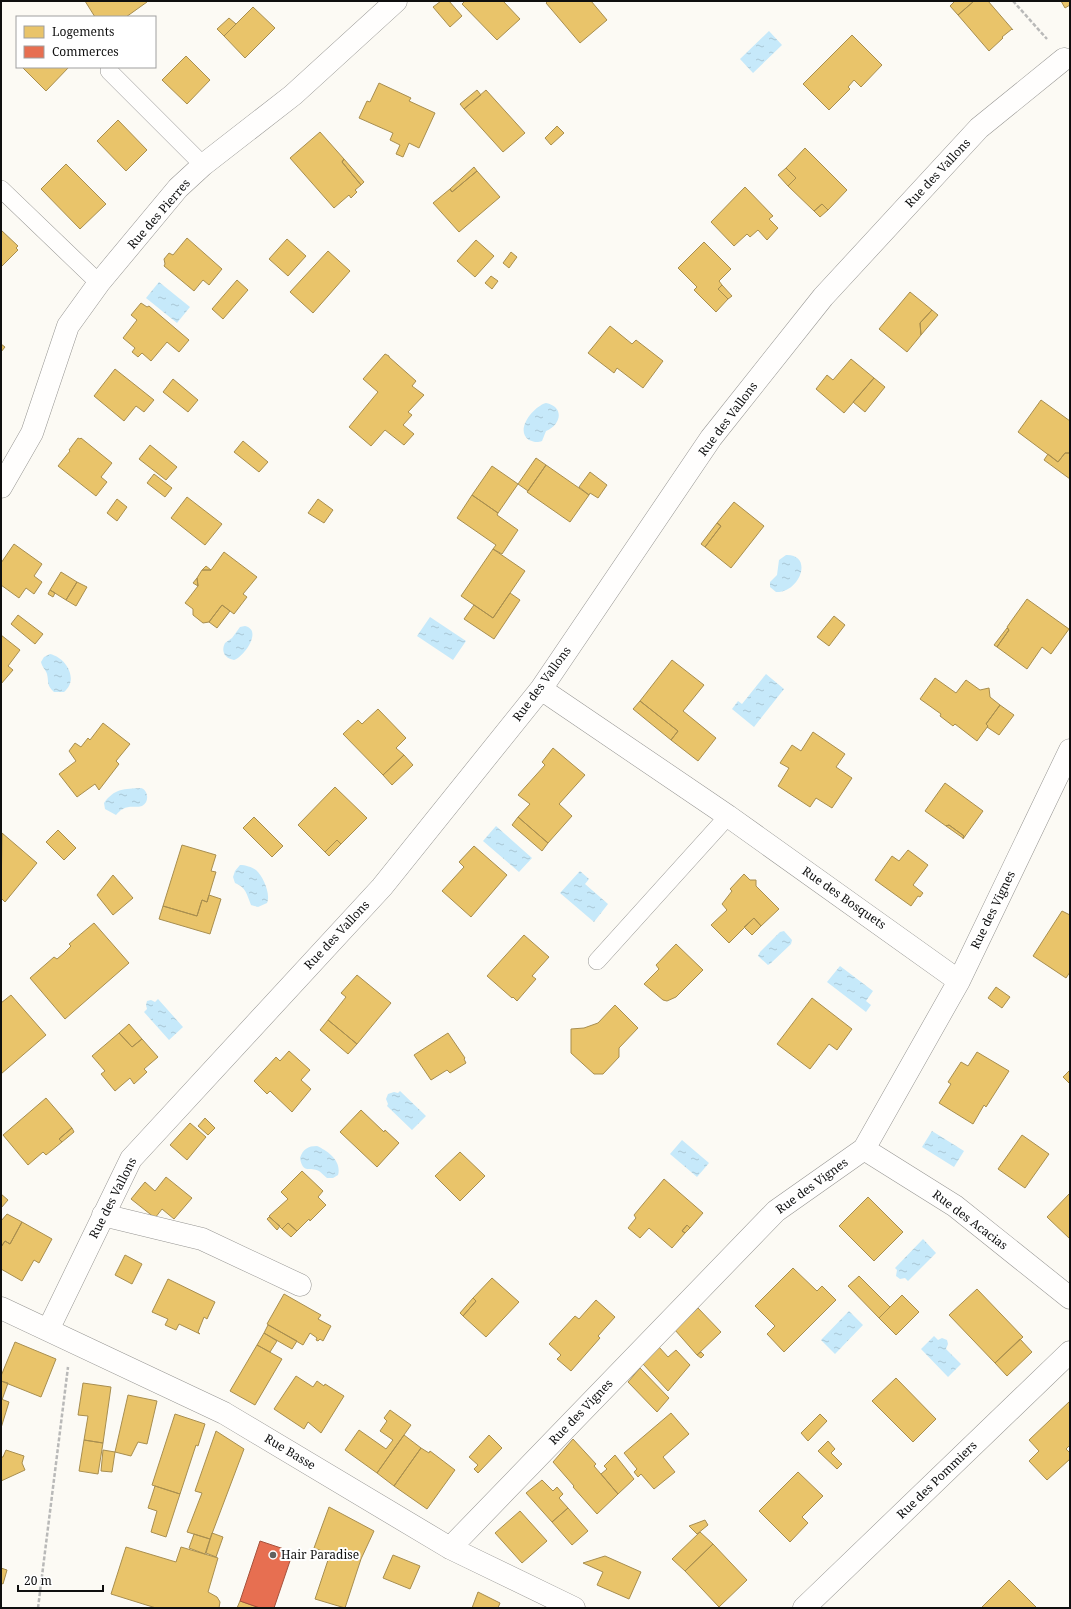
<svg xmlns="http://www.w3.org/2000/svg" width="1071" height="1609" viewBox="0 0 1071 1609" font-family="'Noto Serif',serif">
<style>
.water{fill:url(#water-ripples)}
.homes{fill:#e9c46a;stroke:#a88e4f}
.shops{fill:#e76f51;stroke:#a6523d}
.lines{fill:none;stroke-linecap:round;stroke-linejoin:round}
.service-casing{stroke:#969592;stroke-width:18}
.minor-casing{stroke:#969592;stroke-width:23}
.path{stroke:#b9b9b8;stroke-width:2.5;stroke-dasharray:4 2;stroke-linecap:butt}
.service{stroke:#fffefd;stroke-width:17}
.minor{stroke:#fffefd;stroke-width:22}
.poi-dot{fill:#62615f;stroke:#fff;stroke-width:1.5}
.labels{text-anchor:middle;stroke-width:4;stroke-linejoin:round;paint-order:stroke}
.street-label{font-size:12px;fill:#0f0f0f;stroke:#fff}
.poi-label{font-size:12px;fill:#0f0f0f;stroke:#fff;text-anchor:start}
</style>
<defs>
<pattern id="water-ripples" width="26" height="14" patternUnits="userSpaceOnUse"><rect width="26" height="14" fill="#c6e9fa"/><path d="M2 4q2-2 4 0t4 0M15 11q2-2 4 0t4 0" fill="none" stroke="#a9c7d5"/></pattern>
</defs>
<rect width="100%" height="100%" fill="#fcfaf4"/>
<path class="water" d="M769,31L782,45L753,73L740,59Z
M159,282L190,307L177,323L146,298Z
M546,403C565,407 561,425 546,431L542,441C537,443 534,442 529,440C514,430 534,406 546,403Z
M786,555C814,554 800,593 776,592L770,587V582L777,575L779,560Z
M430,617L466,641L453,660L417,636Z
M245,626C263,630 244,657 234,660C224,658 221,651 225,643L232,638L240,627Z
M50,654C67,658 79,680 64,692H54C46,685 49,682 47,674C46,670 42,667 41,662L44,657Z
M766,674L784,689L754,727L732,709L738,701L742,704Z
M141,788C148,790 150,802 142,806C136,808 129,805 123,809C120,810 118,813 116,815L105,809L104,803C115,788 124,789 141,788Z
M496,826L532,858L519,872L483,841Z
M240,865C245,865 252,867 256,870C263,876 271,894 267,903L258,907L251,905C247,895 246,887 235,883L233,877L235,871Z
M580,871L589,879L585,884L608,904L594,922L560,893Z
M784,931L792,940L791,944L771,963L768,965L758,956L760,952L780,932Z
M840,966L873,991L866,1001L871,1005L866,1012L827,982Z
M158,999L183,1027L169,1040L144,1012L147,1009L146,1005L147,1001L151,1000L155,1002Z
M400,1091L426,1116L412,1130L387,1106L388,1104L386,1099L388,1094L394,1092L398,1093Z
M932,1131L964,1151L954,1167L922,1147Z
M682,1140L709,1163L697,1177L670,1154Z
M317,1146C328,1151 342,1161 338,1175L333,1178H327C324,1176 322,1173 319,1171C310,1166 303,1175 300,1158C303,1149 308,1146 317,1146Z
M923,1239L936,1253L908,1281L905,1278L900,1279L896,1276L897,1270L895,1268Z
M849,1311L863,1325L835,1354L821,1340Z
M934,1336L938,1340L942,1338L947,1340L948,1344L946,1349L961,1364L948,1377L921,1349Z"/>
<path class="homes" d="M85,1H147V2L126,17H95Z
M441,1H449L462,16L450,27L433,7Z
M465,1H503L520,19L497,40L462,4Z
M548,1H591L607,20L580,43L546,3Z
M955,1H974L958,15L950,6Z
M974,1H988L1013,30L1012,29L1002,37L1003,38L989,51L958,15Z
M1061,1H1070V5L1065,8Z
M253,7L275,28L245,58L224,36Z
M229,18L236,24L224,36L217,29Z
M852,35L882,65L861,87L854,80L848,87L850,89L829,110L803,84Z
M186,56L210,80L187,104L162,80Z
M22,67H69L46,91Z
M379,83L411,98L409,101L435,113L419,148L409,143L403,157L396,154L400,145L390,140L393,133L359,118L367,101L370,102Z
M477,90L481,95L464,109L460,104Z
M486,90L525,133L503,152L464,109Z
M118,120L147,150L126,171L97,141Z
M557,126L564,133L551,145L545,138Z
M320,132L344,159L342,162L361,185L355,190L357,192L351,198L349,195L334,208L290,158Z
M805,148L847,190L828,210L822,204L814,211L788,186L796,178L786,168Z
M344,159L364,182L361,185L342,162Z
M66,164L106,204L80,229L41,189Z
M474,167L477,171L452,192L450,189Z
M786,168L796,178L788,186L778,175Z
M477,171L500,197L459,232L433,203L450,189L452,192Z
M745,187L773,216L769,219L778,228L767,240L758,230L750,237L747,234L734,246L711,222Z
M822,204L828,210L820,217L814,211Z
M1,230L18,246L16,248L18,250L1,267Z
M187,238L222,269L209,285L203,280L194,291L164,266L165,264L164,259L169,253L173,255Z
M287,239L306,256L288,276L269,259Z
M476,240L494,256L475,277L457,261Z
M704,242L731,269L719,281L722,285L718,289L728,299L716,312L694,290L697,287L678,268Z
M328,251L350,271L313,313L290,292Z
M511,252L517,257L509,268L503,263Z
M491,276L498,281L492,289L485,283Z
M237,280L248,290L223,319L212,309Z
M722,285L732,296L728,299L718,289Z
M910,292L932,310L920,323L921,335L907,352L879,329Z
M141,303L147,307L149,306L189,340L179,352L167,342L151,361L142,353L138,357L132,352L135,348L123,338L137,320L131,315Z
M932,310L938,315L921,335L920,323Z
M610,326L632,344L636,340L663,361L643,388L617,368L614,373L588,353Z
M1,344L5,347L1,352Z
M385,354L389,356V357L416,381L412,386L424,395L408,412L412,415L403,425L414,434L404,445L385,430L371,446L349,427L378,392L363,379Z
M851,359L874,378L844,413L816,389L827,375L833,380Z
M115,369L154,400L144,412L136,406L124,421L94,396Z
M874,378L885,387L865,412L853,402Z
M173,379L198,400L188,412L163,392Z
M1041,400L1070,421V453H1065L1058,462L1018,432Z
M78,438L80,439L81,438L112,463L101,477L107,482L96,496L58,466L70,451L69,450Z
M243,441L268,462L259,472L234,452Z
M150,445L177,467L166,480L139,459Z
M1065,453H1070V479L1044,460L1048,454L1058,462Z
M536,458L546,465L528,491L518,484Z
M546,465L589,495L570,522L527,492Z
M492,466L518,484L498,513L472,495Z
M590,472L607,485L598,498L590,493L589,495L579,487Z
M154,474L172,488L165,497L147,483Z
M472,495L498,513L497,515L518,530L502,554L493,549L496,545L457,518Z
M187,497L222,524L205,545L171,518Z
M117,499L127,507L117,521L107,513Z
M318,499L333,510L324,523L308,513Z
M734,502L764,526L731,568L705,547L721,526L717,523Z
M717,523L721,526L705,547L701,544Z
M14,544L42,564L34,576L42,582L34,594L26,588L19,598L1,585V563Z
M493,549L525,571L493,618L461,596Z
M224,552L257,577L243,594L247,597L234,614L222,605L209,622L203,623L193,615V609L185,603L198,586L197,578L202,570H211Z
M206,566L211,570H202Z
M61,572L77,582L66,600L50,590Z
M197,578L198,586L193,583Z
M77,582L87,587L76,606L66,600Z
M50,590L55,593L53,597L48,594Z
M510,593L520,600L494,639L464,619L474,605L493,618Z
M1027,599L1069,629L1051,654L1042,647L1027,669L997,647L1009,630L1007,627Z
M222,605L230,611L217,628L209,622Z
M18,615L43,634L35,644L11,624Z
M834,616L845,625L829,646L817,637Z
M1007,628L1009,630L997,647L994,645Z
M1,635L20,650L8,666L13,670L1,684Z
M672,660L704,685L683,711L716,738L698,761L671,740L678,731L640,701Z
M935,678L956,693L966,680L980,690L989,688L990,697L1000,705L986,724L988,726L977,741L955,724L953,726L940,716L941,714L920,699Z
M640,701L678,731L671,740L633,709Z
M1000,705L1014,715L999,735L987,727L988,726L986,724Z
M378,709L406,738L396,748L404,755L383,775L343,734L358,720L362,724Z
M103,723L130,744L116,761L119,764L99,790L95,784L77,797L59,774L76,761L69,751L75,743L81,747L88,738L90,740Z
M813,732L845,754L836,767L852,778L832,808L816,798L810,807L778,786L789,768L780,763L792,745L801,751Z
M553,748L585,775L559,804L572,816L548,843L518,817L530,804L518,795L545,765L542,762Z
M404,755L413,765L392,785L383,775Z
M945,783L983,811L963,839L964,836L949,825L946,826L925,811Z
M335,787L367,818L341,844L337,840L325,852L298,825Z
M254,817L283,846L272,857L243,828Z
M518,817L548,843L542,851L512,825Z
M949,825L964,836L963,838L946,826Z
M58,830L76,848L64,860L46,842Z
M2,833L37,863L5,902L1,898Z
M337,840L341,844L329,856L325,852Z
M182,845L216,855L211,871L216,872L212,885L207,902L202,900L197,916L163,906Z
M474,846L507,875L471,917L442,891L464,867L459,862Z
M908,850L928,865L913,885L923,893L920,897L918,896L911,906L875,880L892,856L899,861Z
M744,874L750,880H756V886L779,909L761,926L754,918L729,943L711,925L727,910L722,904L732,891L730,889Z
M113,875L133,898L113,915L97,895Z
M209,895L221,899L210,934L159,919L163,906L197,916L202,900L207,902Z
M1062,911L1070,915V972L1066,978L1033,956Z
M754,918L761,926L752,935L744,927Z
M94,923L129,963L65,1019L30,978L54,957L57,959L64,953L71,946L69,944Z
M524,935L549,957L532,976L536,979L517,1001L513,997L512,998L487,976Z
M676,944L703,970L676,997L667,1001L663,1000L644,984L659,969L656,965Z
M357,975L391,1003L357,1044L328,1020L346,997L341,993Z
M996,987L1010,997L1002,1008L988,998Z
M11,995L46,1035L1,1074V1003Z
M812,998L852,1029L837,1050L829,1044L810,1069L777,1044Z
M615,1005L638,1028L619,1048V1057L603,1074H594L571,1053V1029L584,1028L598,1023Z
M328,1020L357,1044L348,1054L320,1030Z
M129,1024L142,1039L132,1047L119,1033Z
M119,1033L132,1047L142,1039L158,1057L144,1069L147,1072L134,1084L130,1078L115,1091L101,1074L105,1071L92,1056Z
M448,1033L465,1058L464,1059L466,1063L450,1073L447,1070L431,1080L414,1055Z
M289,1051L310,1070L301,1080L311,1089L292,1112L270,1091L267,1094L254,1081L276,1057L280,1061Z
M977,1052L1009,1071L986,1107L984,1105L973,1124L939,1103L951,1084L948,1082L961,1062L968,1066Z
M1070,1070V1084L1063,1077Z
M46,1098L72,1128L59,1139L62,1142L46,1155L43,1152L28,1165L3,1135Z
M361,1110L384,1132L385,1130L399,1143L377,1167L340,1132Z
M205,1118L215,1128L208,1135L198,1126Z
M190,1123L206,1137L187,1160L170,1145Z
M72,1128L74,1132L62,1142L59,1139Z
M1022,1135L1049,1154L1025,1188L998,1169Z
M460,1152L485,1176L460,1201L435,1176Z
M302,1171L323,1191L318,1197L326,1205L310,1221L309,1219L297,1231L288,1223L282,1229L269,1216L288,1199L281,1192Z
M166,1177L192,1198L174,1219L162,1209L155,1218L131,1199L145,1182L155,1191Z
M664,1179L703,1213L690,1228L687,1225L682,1231L685,1233L672,1248L649,1228L640,1238L628,1228L636,1218L634,1215Z
M1070,1193V1239L1047,1217Z
M1,1194L8,1200L1,1208Z
M868,1197L903,1232L874,1261L839,1226Z
M7,1214L22,1222L10,1244L5,1241L1,1247V1221Z
M269,1217L280,1226L277,1230L267,1219Z
M22,1222L52,1239L39,1263L34,1260L22,1281L1,1269V1247L5,1241L10,1244Z
M288,1223L297,1231L291,1237L282,1229Z
M687,1225L690,1228L685,1233L682,1231Z
M125,1255L142,1264L132,1284L115,1275Z
M793,1268L817,1291L822,1286L836,1300L784,1352L767,1334L775,1326L755,1306Z
M859,1276L890,1307L879,1318L848,1286Z
M492,1278L519,1302L486,1337L463,1316L476,1301L473,1298Z
M168,1279L215,1302L207,1319L204,1317L198,1332L200,1334L179,1324L176,1330L165,1325L168,1319L152,1312Z
M977,1289L1023,1337L995,1363L949,1315Z
M284,1294L321,1315L318,1319L331,1326L323,1341L320,1339L318,1341L316,1340L317,1338L310,1333L303,1345L267,1324Z
M902,1295L919,1312L896,1335L879,1318Z
M473,1298L476,1301L463,1316L460,1313Z
M596,1300L615,1317L598,1336L600,1338L571,1371L557,1359L561,1355L549,1344L575,1316L579,1319Z
M698,1308L721,1332L697,1355L675,1330Z
M268,1325L297,1341L292,1349L264,1333Z
M264,1333L277,1341L270,1352L257,1345Z
M1020,1339L1032,1352L1007,1376L995,1363Z
M15,1342L56,1359L41,1397L1,1381V1376Z
M257,1345L282,1359L255,1405L230,1391Z
M659,1347L668,1357L676,1350L690,1365L668,1391L643,1364Z
M701,1352L704,1355L701,1358L697,1355Z
M640,1368L669,1398L657,1412L628,1382Z
M296,1376L313,1387L317,1381L324,1386L325,1384L344,1396L321,1433L308,1422L304,1429L274,1409Z
M896,1378L936,1419L913,1442L872,1401Z
M1,1381L8,1383L2,1400L1,1399Z
M83,1383L111,1387L103,1443L84,1440L88,1416L78,1415Z
M128,1395L157,1401L147,1444L138,1442L131,1456L115,1452Z
M1,1399L9,1402L1,1428Z
M1070,1401V1445L1066,1449L1070,1453V1459L1047,1480L1029,1461L1039,1451L1029,1440Z
M390,1410L411,1425L377,1473L345,1450L359,1430L386,1449L393,1440L380,1431L387,1421L384,1418Z
M671,1413L689,1434L663,1457L675,1472L654,1489L641,1474L638,1477L634,1472L637,1469L624,1453Z
M175,1414L205,1424L198,1446L196,1445L180,1494L152,1485Z
M820,1414L827,1421L808,1441L801,1433Z
M216,1431L244,1449L210,1539L187,1532L202,1493L195,1491Z
M404,1435L421,1448L394,1486L377,1473Z
M489,1435L502,1448L478,1473L474,1469L478,1465L469,1457Z
M573,1439L596,1464L594,1466L618,1494L597,1514L573,1487L574,1486L553,1462Z
M84,1440L103,1443L98,1474L79,1471Z
M828,1441L835,1449L831,1453L842,1464L837,1469L818,1451Z
M421,1448L429,1453L430,1451L455,1470L427,1509L394,1486Z
M6,1450L24,1456L22,1463L25,1470L1,1481V1457H3Z
M103,1450L115,1452L112,1472L101,1471Z
M615,1455L634,1479L618,1494L601,1474L607,1469L604,1466Z
M798,1472L823,1496L802,1517L808,1523L790,1542L759,1511Z
M542,1480L553,1491L557,1487L563,1494L559,1498L568,1508L552,1522L526,1493Z
M155,1486L180,1494L166,1537L151,1532L157,1511L148,1508Z
M329,1507L374,1531L361,1559L345,1608L315,1599L330,1554L314,1548Z
M568,1508L588,1531L572,1545L552,1522Z
M520,1511L547,1541L522,1563L495,1533Z
M705,1520L708,1525L697,1534L689,1526Z
M700,1532L713,1544L685,1571L672,1559Z
M212,1533L223,1537L216,1557L206,1553Z
M194,1534L210,1539L205,1554L189,1548Z
M713,1544L747,1580L719,1607L685,1571Z
M126,1547L176,1562L181,1547L218,1558L208,1592L217,1597L220,1602L219,1608H156L111,1594Z
M393,1555L420,1566L410,1589L383,1578Z
M605,1556L641,1572L629,1599L597,1585L603,1572L583,1563Z
M1,1568L7,1570L3,1584L1,1583Z
M1009,1580L1037,1608H981Z
M478,1592L500,1603L498,1608H472Z
M240,1601L260,1608H237Z"/>
<path class="shops" d="M260,1541L293,1552L274,1608H260L240,1601Z"/>
<g class="lines">
<defs>
<path id="service" d="M109,71L203,165
M1,189L99,283
M597,961L728,816"/>
<path id="minor" d="M1,487L32,433L68,326L99,283L178,188L203,165L293,95L396,1
M541,689L728,816L959,981
M864,1149L955,1206L1070,1298
M103,1215L202,1239L300,1285
M1,1308L224,1413L450,1548L574,1608
M48,1330L131,1159L382,887L541,689L711,438L823,297L979,128L1064,59
M450,1548L776,1211L864,1149L959,981L1070,750
M804,1608L1070,1352"/>
</defs>
<use href="#service" class="service-casing"/>
<use href="#minor" class="minor-casing"/>
<path class="path" d="M1013,1L1047,39
M38,1608L68,1367"/>
<use href="#service" class="service"/>
<use href="#minor" class="minor"/>
</g>
<circle class="poi-dot" cx="273" cy="1555" r="4"/>
<g class="labels">
<g class="street-label">
<text transform="translate(938 173) rotate(-47)" y="4">Rue des Vallons</text>
<text transform="translate(159 214) rotate(-49)" y="4">Rue des Pierres</text>
<text transform="translate(728 419) rotate(-53)" y="4">Rue des Vallons</text>
<text transform="translate(542 684) rotate(-54)" y="4">Rue des Vallons</text>
<text transform="translate(844 898) rotate(35)" y="4">Rue des Bosquets</text>
<text transform="translate(993 910) rotate(-64)" y="4">Rue des Vignes</text>
<text transform="translate(337 935) rotate(-47)" y="4">Rue des Vallons</text>
<text transform="translate(812 1186) rotate(-36)" y="4">Rue des Vignes</text>
<text transform="translate(113 1198) rotate(-63)" y="4">Rue des Vallons</text>
<text transform="translate(970 1220) rotate(37)" y="4">Rue des Acacias</text>
<text transform="translate(581 1412) rotate(-46)" y="4">Rue des Vignes</text>
<text transform="translate(290 1452) rotate(31)" y="4">Rue Basse</text>
<text transform="translate(937 1480) rotate(-44)" y="4">Rue des Pommiers</text>
</g>
<g class="poi-label">
<text x="281" y="1559">Hair Paradise</text>
</g>
</g>
<rect width="1071" height="1609" fill="none" stroke="#0f0f0f" stroke-width="4"/>
<rect x="16" y="16" width="140" height="52" fill="#ffffff" stroke="#9f9f9f"/>
<rect x="24" y="26" width="20" height="12" fill="#e9c46a" stroke="#9f9f9f"/>
<text x="52" y="36" font-size="12" fill="#0f0f0f">Logements</text>
<rect x="24" y="46" width="20" height="12" fill="#e76f51" stroke="#9f9f9f"/>
<text x="52" y="56" font-size="12" fill="#0f0f0f">Commerces</text>
<path d="M18 1585v6h85v-6" fill="none" stroke="#0f0f0f" stroke-width="2"/>
<text x="24" y="1585" font-size="12" fill="#0f0f0f" stroke="#ffffff" stroke-width="3" paint-order="stroke">20 m</text>
</svg>
